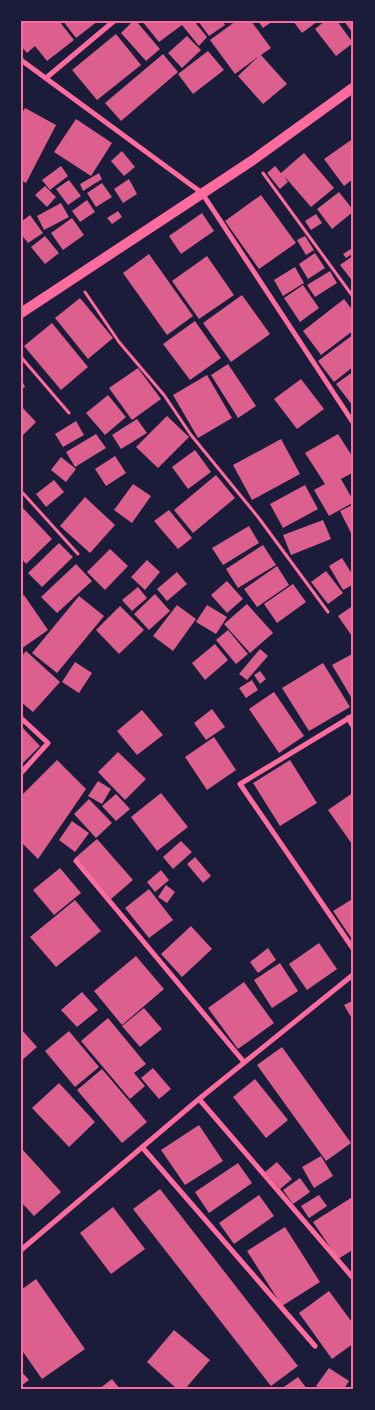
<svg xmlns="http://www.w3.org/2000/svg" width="375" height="1410" viewBox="0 0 375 1410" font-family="Signika,sans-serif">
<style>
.building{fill:#dd5f8e}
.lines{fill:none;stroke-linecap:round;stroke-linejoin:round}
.path{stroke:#ff6b9d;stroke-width:3}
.minor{stroke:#ff6b9d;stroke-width:5}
.secondary{stroke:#ff6b9d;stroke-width:10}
.neatline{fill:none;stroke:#ff6b9d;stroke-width:2}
</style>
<rect width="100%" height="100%" fill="#1b1b3a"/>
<path class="building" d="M21,21H59L74,40L47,61L35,46L27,53L21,46Z
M63,21H98L76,38Z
M133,21H136L160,49L146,61L121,33Z
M142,21H194L207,37L199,46L182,25L159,42Z
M198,21H223L225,25L209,36Z
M236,21H251L271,48L261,55L287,84L263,104L238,76L259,56L235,74L210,40Z
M258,21H273L263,28Z
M293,21H318L302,33Z
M325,21H337L353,43L336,56L315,29Z
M344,21H354V35Z
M116,34L141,65L97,100L72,70Z
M187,36L201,50L182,68L168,53Z
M208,51L224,70L193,94L178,74Z
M163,54L178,72L121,121L105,103Z
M25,108L56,125L26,183L21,180V115Z
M76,119L112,143L91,176L54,152Z
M354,138V178L344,186L324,159Z
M122,151L135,167L124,176L111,161Z
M304,153L334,188L311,207L284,176L288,182L280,189L267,173L275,166L281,173Z
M61,166L68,176L50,190L42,180Z
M99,173L102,179L83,191L80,184Z
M129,179L137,194L123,203L114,189Z
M69,180L81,196L68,205L56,189Z
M102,183L112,197L96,207L87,193Z
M45,186L56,197L47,207L35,195Z
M339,192L354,211L332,229L317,209Z
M261,195L296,243L259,269L225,221Z
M87,200L95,212L80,222L72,211Z
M61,203L69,217L44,230L37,216Z
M118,211L122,217L112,224L107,218Z
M202,213L214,231L181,254L169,236Z
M316,214L322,223L311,230L305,221Z
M30,215L43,233L28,243L21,234V222Z
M72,218L84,235L63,250L51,233Z
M45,236L59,253L45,264L31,247Z
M305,236L314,250L306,255L297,240Z
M354,247V253L346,258L343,254Z
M315,253L325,268L308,279L299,264Z
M149,254L193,316L167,335L123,273Z
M354,255V283L340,265Z
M207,256L234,295L199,319L172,281Z
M295,267L304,283L283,296L274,280Z
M330,271L337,283L315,297L307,285Z
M303,285L319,308L300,322L284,298Z
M242,295L270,334L231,362L203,323Z
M80,298L113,338L88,359L55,318Z
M344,299L354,312V330L321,355L303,331Z
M195,321L221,358L190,380L163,344Z
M52,323L88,367L61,390L24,346Z
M354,334V366L334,382L318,361Z
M228,364L256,406L238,418L211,375Z
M138,368L161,399L132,420L109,388Z
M354,371V405L353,406L336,384Z
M207,375L232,418L198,438L173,395Z
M21,378L25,387L21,389Z
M301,379L324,409L297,429L274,399Z
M108,395L126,417L105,435L86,413Z
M21,406L36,422L21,437Z
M167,416L189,437L158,468L136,447Z
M137,419L147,433L121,449L112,435Z
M76,421L84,435L63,447L55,434Z
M96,434L106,448L75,467L66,452Z
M338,434L354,459V472L341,479L354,502L329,516L314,490L325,484L305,453Z
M281,439L300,474L252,500L233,465Z
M195,450L211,472L188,489L172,467Z
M115,456L126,473L106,486L95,469Z
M61,457L76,469L66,482L51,470Z
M216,475L235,498L193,533L174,510Z
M54,480L64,492L46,507L36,494Z
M133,484L151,496L132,523L114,510Z
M305,485L318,509L283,528L270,504Z
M85,497L115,525L90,553L60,526Z
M354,504V539L340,511Z
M21,506L52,539L26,564L21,558Z
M169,510L192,538L178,549L154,521Z
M323,520L331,539L291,555L283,535Z
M249,526L259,543L223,565L212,548Z
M59,543L73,557L42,587L28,573Z
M263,545L276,565L238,588L226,569Z
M110,549L128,566L105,590L87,572Z
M342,558L354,577V584L343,590L329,566Z
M147,560L160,572L145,590L131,577Z
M76,564L92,581L57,613L41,597Z
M277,566L289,585L257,607L244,589Z
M326,571L343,593L328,604L311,582Z
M177,572L187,584L167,601L157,589Z
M227,581L243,599L227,613L211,595Z
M293,584L306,602L277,623L264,604Z
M138,587L147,598L132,611L122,600Z
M155,594L170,611L149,630L134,614Z
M24,595L48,630L21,649V597Z
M79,596L104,616L57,673L32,653Z
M247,604L273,633L250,653L224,624Z
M177,605L196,619L173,651L153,636Z
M207,605L227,617L216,634L196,622Z
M354,605V639L338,616Z
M120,606L144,630L119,654L96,630Z
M228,630L248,654L236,664L216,640Z
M215,644L228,660L205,680L192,663Z
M260,649L268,656L247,680L239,674Z
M26,651L60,682L33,712L21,702V657Z
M354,653V702L332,665Z
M75,662L92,673L79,693L62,682Z
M323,663L350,707L309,731L282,688Z
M260,671L266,679L260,684L254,675Z
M252,680L258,690L246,698L239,688Z
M274,692L304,736L279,753L249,709Z
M212,709L225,727L206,740L194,723Z
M142,710L163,735L137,755L117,731Z
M21,726L40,746L21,765Z
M214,737L236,770L207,790L185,757Z
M118,752L146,779L125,800L98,772Z
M57,760L86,789L38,859L21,842V796Z
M290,760L317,803L280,826L253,783Z
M98,781L111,789L102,804L88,796Z
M354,792V847L328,810Z
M161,793L188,827L157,851L131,817Z
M116,794L130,809L116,821L102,806Z
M89,799L112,823L96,838L74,814Z
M72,821L89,833L75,852L59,840Z
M97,839L133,880L111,899L75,858Z
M181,841L192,852L173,869L163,857Z
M195,857L211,876L203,883L187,864Z
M60,868L81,893L54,915L33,890Z
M161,870L169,880L155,892L147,882Z
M166,885L175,892L167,903L158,897Z
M149,889L173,920L149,938L125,908Z
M354,898V942L333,911Z
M75,900L101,931L56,967L30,937Z
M191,926L212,949L182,977L161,954Z
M319,943L337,969L307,990L289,964Z
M268,948L276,960L258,973L250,962Z
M136,956L164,989L122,1025L94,991Z
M280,963L298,991L272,1008L254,980Z
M244,982L274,1023L238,1049L208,1008Z
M82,992L98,1010L77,1027L61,1010Z
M354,1000V1016L351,1017L344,1005Z
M144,1008L162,1029L140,1047L122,1026Z
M108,1018L146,1064L134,1073L145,1086L130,1099L81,1041Z
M21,1029L37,1047L21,1061Z
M69,1031L99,1067L75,1087L45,1051Z
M282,1047L351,1143L326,1161L257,1065Z
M153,1068L171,1089L159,1099L141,1078Z
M102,1069L147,1122L122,1143L77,1090Z
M255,1079L288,1120L266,1138L233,1097Z
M59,1083L95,1122L69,1147L32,1108Z
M199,1125L223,1161L185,1185L161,1150Z
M23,1150L61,1192L34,1216L21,1202Z
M321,1156L333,1176L314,1188L302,1167Z
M277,1162L292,1179L280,1189L265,1172Z
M238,1163L252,1183L209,1213L195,1192Z
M300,1178L310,1192L293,1204L283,1190Z
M160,1189L298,1366L271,1386L133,1209Z
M259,1195L274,1216L234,1244L219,1223Z
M319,1195L327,1206L309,1218L301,1206Z
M354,1196V1249L338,1259L313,1222Z
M113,1207L145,1249L111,1274L80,1233Z
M285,1227L320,1282L282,1306L247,1251Z
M36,1279L85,1349L42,1379L21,1349V1290Z
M329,1291L354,1325V1343L332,1359L299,1313Z
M174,1330L210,1360L185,1389H177L147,1362Z
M329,1368L349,1381L344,1389H321L316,1386Z
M21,1371L29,1380L21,1386Z
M298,1377L307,1389H281Z
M112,1379L120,1389H99Z"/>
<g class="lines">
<path class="path" d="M263,173L354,298
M85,292L119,342L164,395L191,435L258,517L328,612
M21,357L69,413
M21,491L78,554"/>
<path class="minor" d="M21,60L202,193L354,424
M46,78L114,21
M354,715L240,784L354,950
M21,718L48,743L21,773
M348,718L354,728
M76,861L244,1062
M199,1099L354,1279
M142,1147L315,1346
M21,1250L199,1099L354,974"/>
<path class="secondary" d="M21,313L253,160L354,87"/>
</g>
<rect width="375" height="1410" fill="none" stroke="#1b1b3a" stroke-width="45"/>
<rect x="22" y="22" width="330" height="1366" class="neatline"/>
</svg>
